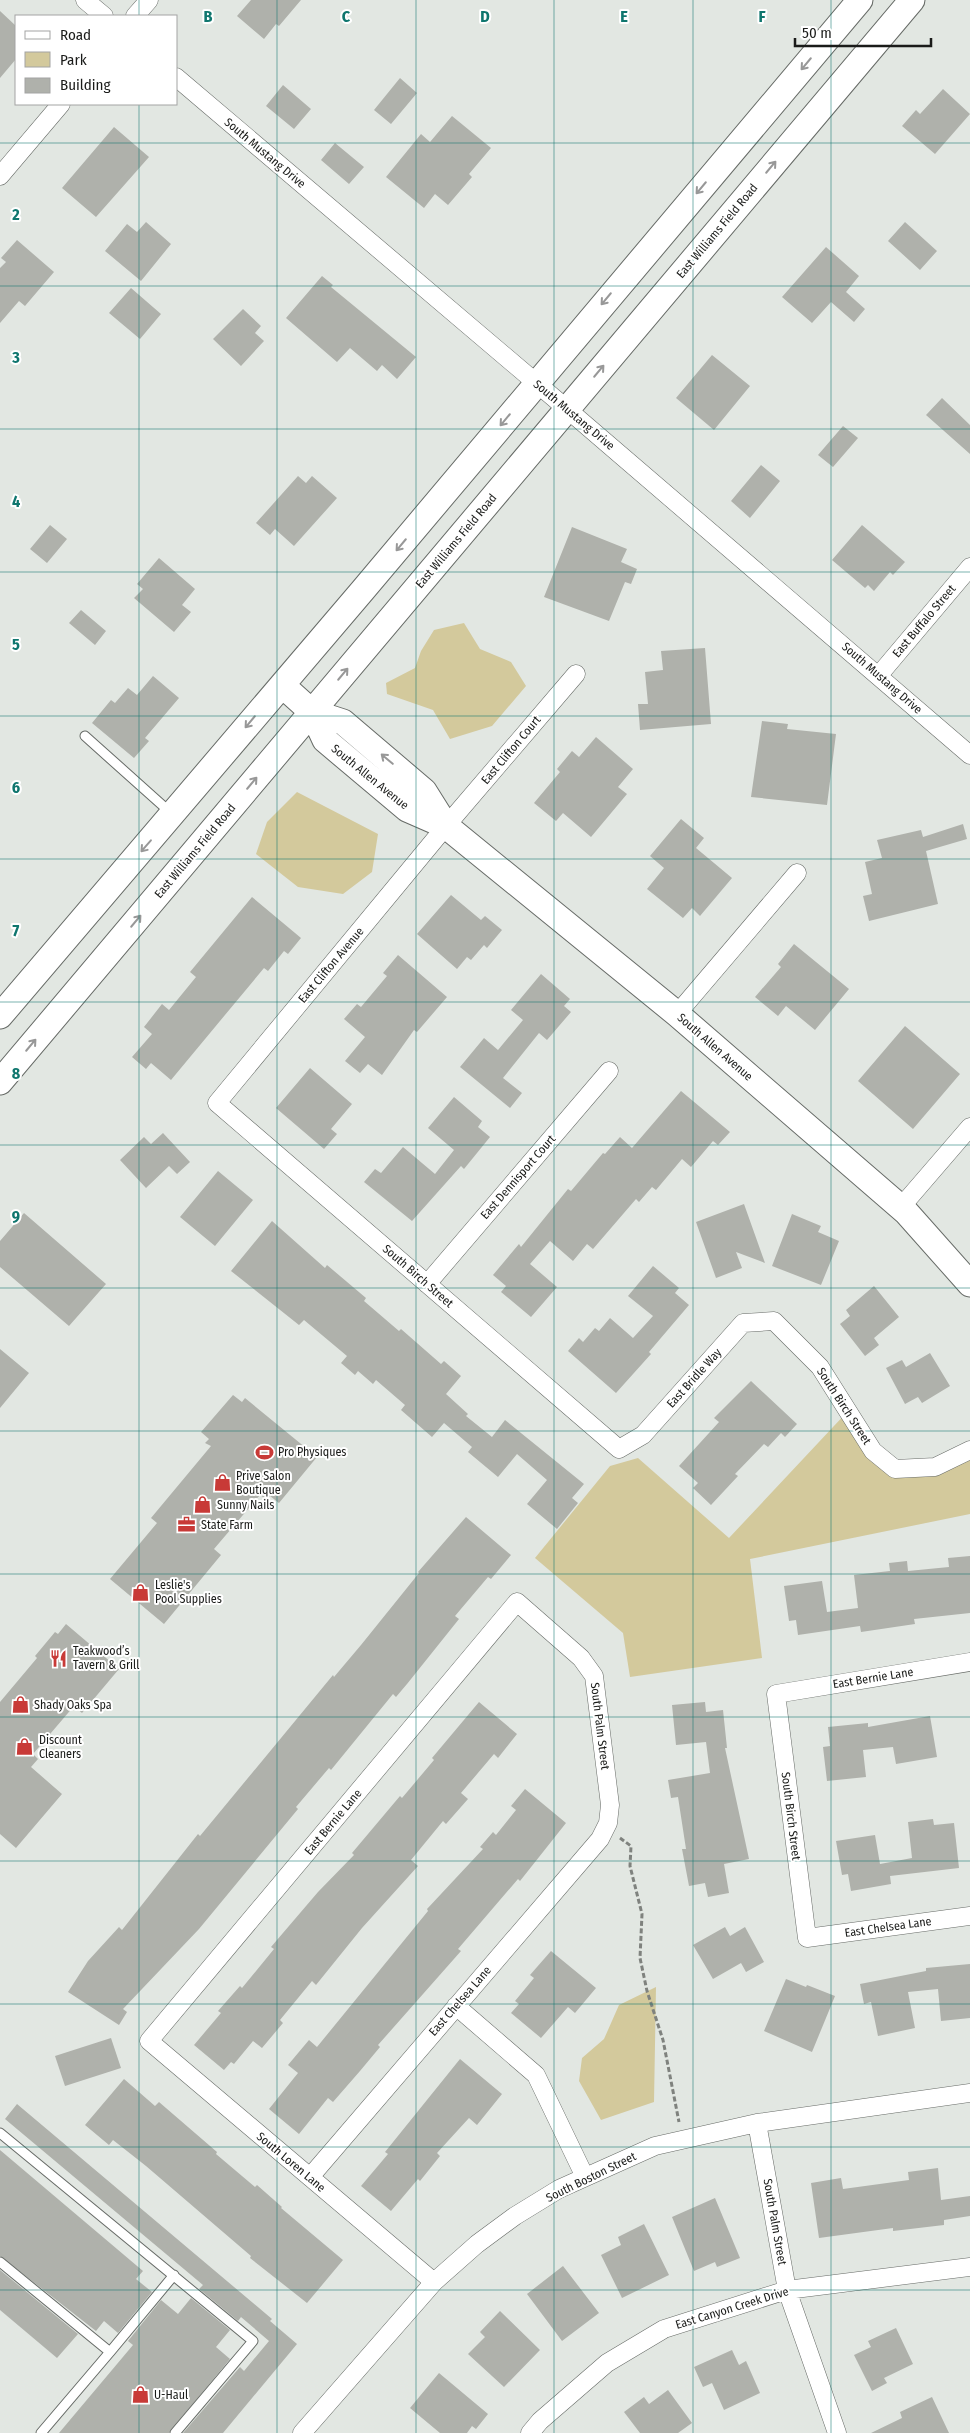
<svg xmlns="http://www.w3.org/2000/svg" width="970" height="2433" font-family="'Fira Sans Condensed',sans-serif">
<rect width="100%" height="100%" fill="#e2e7e2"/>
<path fill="#d3c99c" d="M464,623L480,649L511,662L526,686L492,726L450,739L433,710L387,694L386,683L415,668L421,651L434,630Z
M297,792L378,834L372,872L343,894L298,887L256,854L267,822Z
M848,1411L895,1469L970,1450V1514L750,1559L762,1658L630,1677L623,1633L535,1558L610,1466L638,1458L729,1538Z
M656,1987L654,2102L601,2120L579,2081L582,2058L604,2039L619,2005Z"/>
<path fill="#afb1ab" d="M251,0H301L279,26L276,24L264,39L237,16Z
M0,11L16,26V59L0,78Z
M400,78L417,93L391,124L374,110Z
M283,85L311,109L294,129L266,106Z
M943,89L970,114L935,154L902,126L916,110L920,114Z
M452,116L491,148L469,174L472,177L448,205L435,194L424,208L386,177L421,134L430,142Z
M114,127L149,157L96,217L62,188Z
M335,143L364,167L349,184L321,160Z
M146,222L171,244L141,281L105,251L127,224L137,232Z
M905,222L937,251L920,270L888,241Z
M17,240L54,272L25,306L19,301L0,323V268L6,262L1,258Z
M826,247L859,276L846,292L865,309L854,322L831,302L812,323L782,297Z
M322,276L333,285L331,287L416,357L397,379L382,365L377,371L350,348L337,362L286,318Z
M131,288L161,314L140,339L109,313Z
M243,309L261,326L255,333L264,341L241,366L213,339Z
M712,355L750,386L714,430L676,398Z
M942,398L970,425V454L926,415Z
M843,426L858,438L833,467L818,455Z
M761,465L780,481L750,518L731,501Z
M298,476L306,483L312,476L337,498L294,546L275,529L270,535L256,523Z
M50,525L67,539L47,563L30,549Z
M862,525L905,562L893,575L890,572L874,591L868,585L865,588L832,560Z
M572,527L627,549L621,562L637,569L631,584L625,582L609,621L544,597Z
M159,558L195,589L182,605L191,612L174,632L134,598L143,589L137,584Z
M81,610L106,631L95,645L69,623Z
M705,648L711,724L640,730L638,704H648L645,672L663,670L661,651Z
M153,676L179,698L145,738L149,741L134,758L92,723L111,700L115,703L128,688L137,695Z
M762,721L788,724L787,729L836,734L827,805L751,797Z
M596,737L633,769L618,787L627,794L591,837L563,813L556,821L534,803L560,772L557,769L572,751L579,757Z
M681,819L704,838L696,848L732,878L700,916L692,908L683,918L647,889L664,868L650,856Z
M963,824L967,839L926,851L938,904L869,921L863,896L872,894L865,862L882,858L877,840L921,830L923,837Z
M451,895L481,920L485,916L502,930L487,948L484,945L471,960L467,957L457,969L417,934Z
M252,897L301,938L288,954L284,951L268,971L264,968L171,1080L151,1063L146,1069L132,1057L152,1034L144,1027L162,1004L169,1010L196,977L190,972Z
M794,944L849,989L815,1030L786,1006L778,1016L755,997L781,967L778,964Z
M398,955L447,997L417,1032L414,1030L382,1075L368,1064L360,1073L345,1061L365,1037L344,1019L357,1004L361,1007L387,976L383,973Z
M541,974L570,999L564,1006L571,1012L547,1040L539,1033L503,1078L522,1093L510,1108L460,1067L484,1038L498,1050L523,1020L511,1010Z
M905,1026L960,1074L913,1129L858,1081Z
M310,1068L352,1104L331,1129L337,1134L324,1149L276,1108Z
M681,1091L730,1132L718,1145L713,1141L691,1167L682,1159L656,1190L652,1187L639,1202L636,1199L593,1249L587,1244L573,1261L550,1241L530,1264L557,1287L531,1317L501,1292L506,1286L493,1275L519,1244L521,1247L568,1189L571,1191L603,1153L605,1154L620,1137L632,1148Z
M454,1097L482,1121L478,1127L490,1137L464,1169L461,1166L412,1221L364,1182L375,1169L381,1173L403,1147L435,1174L454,1150L428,1128Z
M163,1133L190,1162L177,1174L169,1166L146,1188L120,1160L144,1137L151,1144Z
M218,1171L253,1200L215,1246L180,1217Z
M744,1204L765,1263L736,1252L742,1268L716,1278L696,1222Z
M24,1213L106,1284L69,1326L0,1267V1241Z
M792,1214L821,1226L818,1232L839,1241L821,1285L772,1266Z
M272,1221L325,1268L327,1265L366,1298L364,1301L399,1331L401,1329L441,1364L444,1361L461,1376L446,1394L468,1414L466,1416L492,1437L505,1420L584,1484L572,1498L578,1503L557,1529L527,1504L547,1480L517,1454L498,1477L468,1452L472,1447L444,1423L432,1437L401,1410L405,1405L376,1380L373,1384L358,1371L355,1375L341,1363L347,1356L304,1320L299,1325L231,1271Z
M653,1266L679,1288L675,1293L689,1305L649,1352L651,1354L616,1393L568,1351L579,1338L583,1342L595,1328L599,1331L610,1318L633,1338L653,1316L628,1296Z
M874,1286L899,1317L874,1338L879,1345L865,1356L840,1324L850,1316L846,1310Z
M0,1349L29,1373L0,1408Z
M930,1353L950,1386L922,1403L918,1397L905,1404L886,1368L902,1360L906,1367Z
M751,1381L797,1424L785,1437L781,1433L768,1447L764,1444L735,1474L738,1476L711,1505L693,1488L698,1483L679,1466L719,1422L714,1418Z
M233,1395L242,1402L245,1398L317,1457L279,1503L270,1496L267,1500L260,1495L214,1549L221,1555L164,1624L110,1579L157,1523L151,1518L211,1446L205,1443L209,1439L201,1432Z
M466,1517L511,1555L491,1579L488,1577L455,1616L459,1619L407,1684L396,1697L393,1694L331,1770L329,1768L296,1807L298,1809L199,1929L123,2009L127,2012L119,2025L68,1992L88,1961L119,1927L122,1930L198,1834L200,1836L333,1675L334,1677L361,1645L419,1573L418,1572Z
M970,1556V1613L914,1619L915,1624L861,1632L860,1626L798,1635L796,1620L789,1621L784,1586L822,1581L827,1612L858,1608L854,1575L890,1571L889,1563L907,1561L908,1571L949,1567L948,1558Z
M66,1624L119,1669L82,1713L74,1706L33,1754L38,1759L31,1767L62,1794L16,1848L0,1834V1702L37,1658L35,1656L55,1632L58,1634Z
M479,1702L517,1734L498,1758L494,1754L461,1793L468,1799L446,1824L443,1821L411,1860L418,1866L362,1928L316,1985L312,1981L280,2020L283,2023L262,2048L253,2041L234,2064L231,2062L224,2070L194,2045L221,2013L218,2011L240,1986L242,1988L274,1949L271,1947L318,1892L354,1855L352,1853L400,1796L402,1798L434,1760L432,1758Z
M705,1702L706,1712L723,1710L727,1748H725L749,1859L724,1864L729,1893L708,1897L705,1883L689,1886L682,1849H686L678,1797L671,1798L668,1780L710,1773L706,1742L676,1745L672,1705Z
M930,1716L937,1757L896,1764L893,1747L863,1750L866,1777L827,1781L823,1747L830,1746L828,1727L868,1723V1727Z
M525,1789L566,1823L520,1881L518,1879L458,1949L461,1951L378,2045L380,2047L360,2071L333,2102L328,2098L299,2134L269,2109L298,2073L288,2065L309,2040L317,2047L428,1911L427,1909L483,1849L480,1847L493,1832L496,1835L516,1810L511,1806Z
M933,1819L934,1825L954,1823L959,1868L890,1876L891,1884L851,1891L848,1874L842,1875L836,1841L875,1835L880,1864L912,1858L908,1822Z
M725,1927L730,1936L745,1927L764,1962L746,1972L741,1963L713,1979L693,1945Z
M551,1951L596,1988L575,2013L568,2007L541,2038L511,2013L519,2004L515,2001L534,1978L530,1975Z
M970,1964V2018L941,2021L938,1989L908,1992L915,2028L878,2036L871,2002L864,2004L860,1984L926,1971V1968Z
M786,1979L806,1987L807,1985L835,1996L812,2052L764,2031Z
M111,2038L121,2068L65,2086L55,2056Z
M460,2059L502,2094L477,2125L469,2118L437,2153L440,2156L420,2181L418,2179L391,2211L361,2186L388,2154L385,2152Z
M124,2079L155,2106L159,2102L217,2152L216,2154L255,2187L257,2185L282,2207L281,2208L343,2260L307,2303L250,2258L251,2256L146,2166L113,2140L109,2145L85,2125Z
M17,2104L272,2319L270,2321L297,2344L223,2433H183L240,2367L244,2371L269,2341L241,2317L238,2321L199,2289L203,2285L5,2119Z
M0,2150L143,2271L136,2279L152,2292L118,2333L104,2321L96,2331L0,2256Z
M938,2168L941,2200L970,2196V2216L944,2220V2225L893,2231V2228L819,2238L811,2183L841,2178L843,2189L909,2180L908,2172Z
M715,2198L740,2258L717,2267L715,2262L694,2271L672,2217Z
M644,2224L669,2275L622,2298L601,2255L621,2245L618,2237Z
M563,2266L599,2313L562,2341L527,2294Z
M0,2270L78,2334L57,2358L0,2310Z
M191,2298L230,2330L216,2347L230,2359L169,2433H59L133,2345L128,2341L161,2300L178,2314Z
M500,2311L540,2350L504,2387L468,2354L485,2337L480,2332Z
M896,2328L913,2364L884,2378L887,2383L872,2391L854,2355L871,2347L868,2341Z
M732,2350L739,2365L746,2361L760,2393L724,2410L712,2383L703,2387L694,2367Z
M439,2373L488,2414L476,2429L472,2426L467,2433H440L410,2408Z
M668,2390L692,2423L678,2433H640L624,2412L644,2397L649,2404Z
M932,2397L949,2433H871L902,2418L900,2412Z"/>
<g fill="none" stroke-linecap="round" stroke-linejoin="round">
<defs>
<path id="lane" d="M85,736L171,813
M0,2133L253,2341L175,2433
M0,2262L110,2352L41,2433
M110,2352L174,2275"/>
<path id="street" d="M85,0L104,16
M135,16L149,0
M176,77L567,409L970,755
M0,176L61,104
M576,674L446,826L217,1103L619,1449L643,1435L743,1323L774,1321L820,1367L873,1451L895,1469L935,1467L970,1450
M879,675L970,567
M677,1014L797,873
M901,1207L970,1127
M427,1284L609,1071
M970,1662L776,1694L807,1938L970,1916
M456,2006L536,2075L585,2177
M757,2123L787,2290L837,2433
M310,2177L600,1839L608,1823L610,1805L594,1676L581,1658L517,1602L149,2041L434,2282
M302,2433L434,2282L477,2244L515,2216L559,2189L655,2146L757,2123L970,2093
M530,2433L540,2421L607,2363L664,2329L787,2290L970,2267"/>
<path id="secondary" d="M282,685L312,712L343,722L424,791L446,826
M312,712L325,740L407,809L446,826L677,1014L906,1212L970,1284
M0,1016L363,590L860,0
M0,1082L912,0"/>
</defs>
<use href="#lane" stroke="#676b67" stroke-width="11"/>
<use href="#street" stroke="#676b67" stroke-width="19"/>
<use href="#secondary" stroke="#676b67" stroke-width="27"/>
<path stroke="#7f827e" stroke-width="3" stroke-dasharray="5 2.5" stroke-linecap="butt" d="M620,1838L631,1846L630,1866L642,1914L640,1958L647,1991L663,2040L679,2122"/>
<use href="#lane" stroke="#fff" stroke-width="9"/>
<use href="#street" stroke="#fff" stroke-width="18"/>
<use href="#secondary" stroke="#fff" stroke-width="25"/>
</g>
<defs><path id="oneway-shaft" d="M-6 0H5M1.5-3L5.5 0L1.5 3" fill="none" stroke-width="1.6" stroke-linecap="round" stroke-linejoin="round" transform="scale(1.25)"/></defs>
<g stroke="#989898">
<use href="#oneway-shaft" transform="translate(806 64) rotate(130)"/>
<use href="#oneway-shaft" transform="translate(771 167) rotate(-50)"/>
<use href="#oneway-shaft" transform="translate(701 188) rotate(130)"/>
<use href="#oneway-shaft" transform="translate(606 299) rotate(130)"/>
<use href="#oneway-shaft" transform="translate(599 371) rotate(-50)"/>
<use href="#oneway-shaft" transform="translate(505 420) rotate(130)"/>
<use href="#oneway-shaft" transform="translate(401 545) rotate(130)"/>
<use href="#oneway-shaft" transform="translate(343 674) rotate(-50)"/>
<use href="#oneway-shaft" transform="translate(250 722) rotate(130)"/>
<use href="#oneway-shaft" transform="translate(387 759) rotate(-140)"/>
<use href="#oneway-shaft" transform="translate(252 783) rotate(-50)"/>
<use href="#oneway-shaft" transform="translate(146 846) rotate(131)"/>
<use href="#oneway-shaft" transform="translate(136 921) rotate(-50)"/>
<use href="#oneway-shaft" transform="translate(31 1045) rotate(-50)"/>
</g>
<path fill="none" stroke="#0f766e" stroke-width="1" stroke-opacity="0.55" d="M139,0V16M277,0V2433M416,0V2433M554,0V2433M693,0V2433M831,0V2433M139,104V2433M0,143H970M0,286H970M0,429H970M0,572H970M0,716H970M0,859H970M0,1002H970M0,1145H970M0,1288H970M0,1431H970M0,1574H970M0,1717H970M0,1861H970M0,2004H970M0,2147H970M0,2290H970"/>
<defs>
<symbol id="stadium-bare" viewBox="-9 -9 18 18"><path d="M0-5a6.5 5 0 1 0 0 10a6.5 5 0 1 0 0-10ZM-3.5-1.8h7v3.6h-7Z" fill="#c83a37" stroke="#fff" stroke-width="2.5" paint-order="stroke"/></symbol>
<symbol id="shop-bare" viewBox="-9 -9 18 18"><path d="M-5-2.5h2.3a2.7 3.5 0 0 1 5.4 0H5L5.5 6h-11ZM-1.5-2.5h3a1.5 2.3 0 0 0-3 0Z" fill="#c83a37" stroke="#fff" stroke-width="2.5" paint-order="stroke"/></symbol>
<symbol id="office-bare" viewBox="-9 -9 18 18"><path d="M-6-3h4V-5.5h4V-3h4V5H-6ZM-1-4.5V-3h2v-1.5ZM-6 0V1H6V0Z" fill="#c83a37" stroke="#fff" stroke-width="2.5" paint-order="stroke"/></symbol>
<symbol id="restaurant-bare" viewBox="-9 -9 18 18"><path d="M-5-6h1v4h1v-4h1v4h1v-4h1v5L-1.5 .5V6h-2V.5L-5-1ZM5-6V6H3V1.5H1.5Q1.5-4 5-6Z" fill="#c83a37" stroke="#fff" stroke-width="2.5" paint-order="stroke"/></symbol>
</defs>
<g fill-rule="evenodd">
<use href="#stadium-bare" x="252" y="1440" width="25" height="25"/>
<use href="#shop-bare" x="210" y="1470" width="25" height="25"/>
<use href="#shop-bare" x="190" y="1492" width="25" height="25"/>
<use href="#office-bare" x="174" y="1512" width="25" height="25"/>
<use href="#shop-bare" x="128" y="1580" width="25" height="25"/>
<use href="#restaurant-bare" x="46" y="1646" width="25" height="25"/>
<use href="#shop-bare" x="8" y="1692" width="25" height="25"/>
<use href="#shop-bare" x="12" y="1734" width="25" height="25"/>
<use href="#shop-bare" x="128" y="2382" width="25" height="25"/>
</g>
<g text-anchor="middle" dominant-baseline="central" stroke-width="4" stroke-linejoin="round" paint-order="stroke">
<g font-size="12" fill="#1a1b19" stroke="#fff">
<text transform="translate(265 153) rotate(40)">South Mustang Drive</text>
<text transform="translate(717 231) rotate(-50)">East Williams Field Road</text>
<text transform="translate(574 415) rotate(40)">South Mustang Drive</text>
<text transform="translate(456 541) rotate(-50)">East Williams Field Road</text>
<text transform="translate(924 621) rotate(-50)">East Buffalo Street</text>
<text transform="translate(882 678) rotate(41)">South Mustang Drive</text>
<text transform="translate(511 750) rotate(-50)">East Clifton Court</text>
<text transform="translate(370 777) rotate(39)">South Allen Avenue</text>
<text transform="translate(195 851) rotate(-50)">East Williams Field Road</text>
<text transform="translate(331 965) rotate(-50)">East Clifton Avenue</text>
<text transform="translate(715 1047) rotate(41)">South Allen Avenue</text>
<text transform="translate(518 1177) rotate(-49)">East Dennisport Court</text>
<text transform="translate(418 1276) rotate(41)">South Birch Street</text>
<text transform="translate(694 1378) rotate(-48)">East Bridle Way</text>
<text transform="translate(844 1406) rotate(57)">South Birch Street</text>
<text transform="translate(873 1678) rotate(-9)">East Bernie Lane</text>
<text transform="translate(600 1726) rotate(83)">South Palm Street</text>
<text transform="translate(791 1816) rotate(83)">South Birch Street</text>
<text transform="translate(333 1822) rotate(-50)">East Bernie Lane</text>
<text transform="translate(888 1927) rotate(-8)">East Chelsea Lane</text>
<text transform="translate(460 2001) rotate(-49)">East Chelsea Lane</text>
<text transform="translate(291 2162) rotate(40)">South Loren Lane</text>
<text transform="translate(591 2177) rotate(-26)">South Boston Street</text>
<text transform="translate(775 2222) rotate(80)">South Palm Street</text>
<text transform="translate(732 2308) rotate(-17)">East Canyon Creek Drive</text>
</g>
<g font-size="12" fill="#1a1b19" stroke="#fff" text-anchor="start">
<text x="278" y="1452">Pro Physiques</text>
<text x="236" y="1476">Prive Salon<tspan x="236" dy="14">Boutique</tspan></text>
<text x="217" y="1505">Sunny Nails</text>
<text x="201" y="1525">State Farm</text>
<text x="155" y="1585">Leslie's<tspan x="155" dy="14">Pool Supplies</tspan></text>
<text x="73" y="1651">Teakwood’s<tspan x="73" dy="14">Tavern &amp; Grill</tspan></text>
<text x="34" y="1705">Shady Oaks Spa</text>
<text x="39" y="1740">Discount<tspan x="39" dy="14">Cleaners</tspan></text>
<text x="154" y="2395">U-Haul</text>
</g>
</g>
<g font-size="16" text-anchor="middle" font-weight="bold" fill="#0f766e" stroke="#fff" stroke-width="4" stroke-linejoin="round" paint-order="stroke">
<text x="208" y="22">B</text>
<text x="346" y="22">C</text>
<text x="485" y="22">D</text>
<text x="624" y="22">E</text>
<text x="762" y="22">F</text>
<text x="16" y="220">2</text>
<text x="16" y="363">3</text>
<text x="16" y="507">4</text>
<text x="16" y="650">5</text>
<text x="16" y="793">6</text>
<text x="16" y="936">7</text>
<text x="16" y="1079">8</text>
<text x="16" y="1222">9</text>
</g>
<rect x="15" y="15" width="162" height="90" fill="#ffffff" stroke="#a3a4a3"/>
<rect x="25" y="31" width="25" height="8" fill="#ffffff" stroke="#a3a4a3"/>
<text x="60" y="40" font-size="15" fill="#1a1b19">Road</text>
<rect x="25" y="52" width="25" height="15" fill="#d3c99c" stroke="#a3a4a3"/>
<text x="60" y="65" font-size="15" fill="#1a1b19">Park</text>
<rect x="25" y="78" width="25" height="15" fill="#afb1ab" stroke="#a3a4a3"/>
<text x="60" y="90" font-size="15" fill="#1a1b19">Building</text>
<path d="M795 38v8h136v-8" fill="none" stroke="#1a1b19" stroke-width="2.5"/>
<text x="802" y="38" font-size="15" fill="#1a1b19" stroke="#ffffff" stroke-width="4" paint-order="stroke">50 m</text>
</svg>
